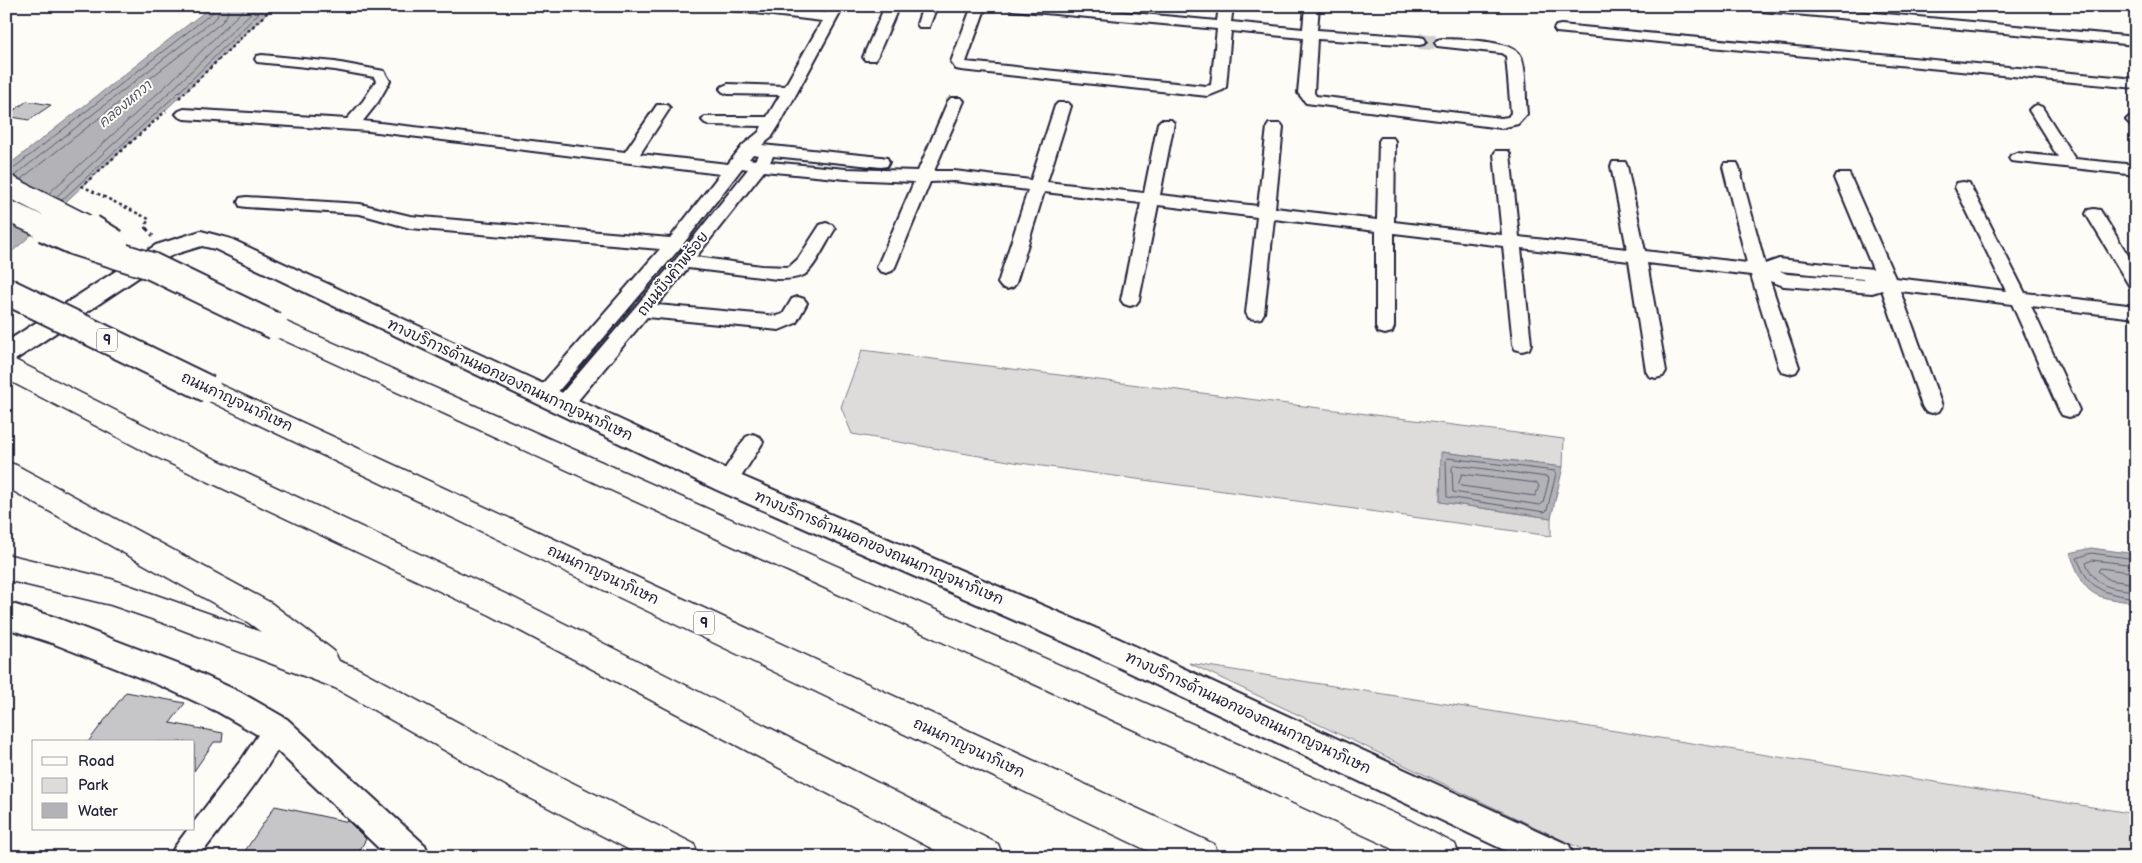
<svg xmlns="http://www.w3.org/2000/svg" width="2142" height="863" font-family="'Balsamiq Sans','Playpen Sans Thai',sans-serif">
<rect width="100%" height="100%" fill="#fdfcf7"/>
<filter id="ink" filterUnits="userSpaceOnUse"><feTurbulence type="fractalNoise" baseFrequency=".02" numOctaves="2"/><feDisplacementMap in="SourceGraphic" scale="10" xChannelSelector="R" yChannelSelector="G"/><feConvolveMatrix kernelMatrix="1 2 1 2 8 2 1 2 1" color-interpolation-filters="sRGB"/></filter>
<g filter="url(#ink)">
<path fill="#dddcdb" stroke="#807f8b" d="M862,350L1564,439L1563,467L1442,452L1440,502L1551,518V536L1020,463L852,434L841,407Z
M1189,663L2136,814V857H1598Z"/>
<path fill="#b2b2b7" stroke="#787885" d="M212,6H274C212,67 149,126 85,184C58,208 34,234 6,257V167Z
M1441,452L1563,467L1551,518L1440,502Z
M2091,548L2136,554V603C2090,596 2087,598 2070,553Z"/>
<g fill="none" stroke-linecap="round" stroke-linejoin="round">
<path stroke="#5c5c6d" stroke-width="1" d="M6,171L11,170L212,13L215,6
M14,176L217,17L221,6
M21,179L221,23L227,15L229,6
M49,193L169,83L247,6
M56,197L174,88L258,6
M62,200L178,93L266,6
M1448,458L1555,471L1556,474L1547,510L1545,512L1447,497L1446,461Z
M1455,465L1547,477L1549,479L1543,503L1540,505L1453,492L1452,468Z
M1462,474L1537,483L1539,486L1535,496L1461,486L1459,484Z
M2136,559L2091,553L2077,558C2090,591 2103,593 2136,598
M2136,565L2092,560L2086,563C2097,589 2111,588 2136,591
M2136,573L2100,568L2098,571L2109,580L2136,584"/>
</g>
<path fill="#c6c6c8" stroke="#22223b" d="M27,101L51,105L29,120L6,116Z
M126,692L185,703L170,723L223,733L222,742H214L194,771V742H88Z
M275,806L349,822L366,839L356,857H241Z"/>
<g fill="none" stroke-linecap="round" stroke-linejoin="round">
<path stroke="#d1d0d1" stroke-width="16" stroke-dasharray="16 8" stroke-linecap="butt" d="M1419,41L1442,43"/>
<defs>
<path id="minor" d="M723,6H767L826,13L830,6H844L781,122L771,138L762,145L881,157L887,158L889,162L887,166L881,167L773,156L770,162L846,169L918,171L948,101L951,98H961L964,101L934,171H954L1031,180L1055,106L1058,103H1068L1071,106L1047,182L1144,193L1158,123L1161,120H1171L1174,123L1160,195L1258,206L1267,127L1269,124H1281L1283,127L1275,208L1377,220L1379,141L1381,138H1393L1395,141L1394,222L1502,235L1494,154L1496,151H1508L1510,154L1519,237L1627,249L1611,166L1613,162H1625L1627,166L1645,251L1747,263L1723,167L1725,163H1737L1739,167L1765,264L1779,259L1873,269L1835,178L1837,174H1849L1851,178L1895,278L2006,291L1955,187L1957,183L1963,182L1969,183L1971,187L2025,293L2136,306V318L2031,306L2079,410L2076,415L2069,417L2062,415L2059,410L2012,304L1900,291L1942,406L1939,411L1932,413L1925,411L1922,406L1882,290L1872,293L1784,286L1770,281L1799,367L1796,372L1789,374L1782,372L1779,367L1751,275L1647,263L1666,371L1663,376L1656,378L1649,376L1646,371L1629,261L1521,248L1531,344L1529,349L1522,351L1515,349L1513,344L1503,246L1394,233V327L1392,332L1385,334L1378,332L1376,327V231L1274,219L1264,313L1261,318L1255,319L1249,318L1246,313L1257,217L1158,205L1139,300L1136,304L1130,306L1124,304L1121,300L1141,203L1044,192L1016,283L1013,287L1007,289L1001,287L998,283L1028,190L954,181L930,182L895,267L892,271L886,273L880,271L877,267L914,182L846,179L764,171L696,257L761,266L789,267L798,259L820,225L826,223L832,225L835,229C827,241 815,268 804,275C796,279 785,279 777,279L688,268L657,305L777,316L783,314L792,299L798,297L804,299L807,303L796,323L779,330L647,317L570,410L563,412L556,410L553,405L556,400L678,257L748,169L742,168L680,248L550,401L543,403L536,401L533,396L536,391L660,249L410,228L360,214L246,207L240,206L238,202L240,198L246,197L360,204L410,216L670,238L720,174L369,131L184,119L179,117L176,114L179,111L184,109L347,119L363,101L376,81L374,77L335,70L257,62L255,59L257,56L262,55L335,62L384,71L390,81L378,102L363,121L625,152L657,105H667L670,108L640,154L728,164L743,145L759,132L762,126L710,125L705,123L702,120L705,117H767L780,95L728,94L723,92L720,89L723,86L728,84L785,86L822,21L730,10ZM753,154L758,155L755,160L749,159ZM1780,271L1863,279L1865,280L1787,274Z
M885,6H899L877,57L875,60H865L863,57Z
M923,6H937L929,27H919L917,24Z
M972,6H986L966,62L1206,86L1211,85L1217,29L1012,10L1005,6H1059L1217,21L1219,6H1233L1231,22L1303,29L1305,6H1319L1317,30L1419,37L1424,38L1426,41L1424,44L1419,45L1317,39L1314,93L1316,96L1501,118L1508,117L1511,113L1506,56L1501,53L1437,46L1435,43L1437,40L1442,39C1460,40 1517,39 1522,59C1527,76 1525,97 1527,114L1518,124L1501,128L1306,103L1298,93L1303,38L1231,31L1226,87L1223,90L1208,96L961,70L956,69L951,62Z
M1743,6H1799L2136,37V45L1750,10Z
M2121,6H2136V11L2123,9Z
M1561,25L2136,79V88L1556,32L1554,29L1556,26Z
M2037,105L2042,107L2075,159L2136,165V175L2011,161L2009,158L2011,155L2017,153L2058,157L2029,110L2032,107Z
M2134,115L2136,116V127L2131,125L2126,120L2129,117Z
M2094,209L2100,210L2136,268V289L2130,287L2086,214L2088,210Z
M753,434L760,437L763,442L760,447L734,488L727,490L720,488L717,482L720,476L746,437Z
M276,718L285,721L288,729C269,772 228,818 199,857H170L174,848L188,829H194V822L242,759L267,721Z"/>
<path id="major" d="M201,231L231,239L737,474L1102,631L1569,845L1574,857H1519L1080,649L717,490L215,249L202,246L172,255L15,360L6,363V342L156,245Z
M6,602L57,618L188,668L240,692L287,719L425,845L430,857H388L265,739L218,712L166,688L52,643L6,628Z"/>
<path id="highway" d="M275,317L1409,820L1455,844L1460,857H1406L1383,844L266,332L262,326L266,320Z
M6,358L15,360L168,437L512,597L998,844L1003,857H948L490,615L148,453L6,379Z
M208,379L1214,844L1219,857H1161L199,396L195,389L199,382Z
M6,462L16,465L271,603L334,651L339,661L357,668L535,764L694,844L699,857H643L511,788L335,688L175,627L111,605L6,580V554L111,579L261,632L249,623L6,487Z"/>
</defs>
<use href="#minor" stroke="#22223b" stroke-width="4"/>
<use href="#major" stroke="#22223b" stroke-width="4"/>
<use href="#highway" stroke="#22223b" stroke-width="3"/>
<path stroke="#22223b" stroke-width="2.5" stroke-dasharray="3 3" stroke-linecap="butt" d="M179,98L274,6
M147,229L145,226L149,219L82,186L166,111"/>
<path stroke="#22223b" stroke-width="3" stroke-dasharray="4 4" stroke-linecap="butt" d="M146,228L153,236"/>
<use href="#minor" fill="#fdfcf7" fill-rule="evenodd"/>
<use href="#major" fill="#fdfcf7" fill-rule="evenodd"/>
<use href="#highway" fill="#fdfcf7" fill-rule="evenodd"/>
<defs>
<path id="highway-bridge-far1" d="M6,185L93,229
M6,210L47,229"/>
<path id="highway-bridge" d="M44,228L75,242L151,266L275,326
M91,228L115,243
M6,291L208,389"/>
</defs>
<use href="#highway-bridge-far1" stroke="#22223b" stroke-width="24" stroke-linecap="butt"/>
<use href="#highway-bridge" stroke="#22223b" stroke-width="30" stroke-linecap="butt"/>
<use href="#highway-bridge-far1" stroke="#fdfcf7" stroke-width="21"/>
<use href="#highway-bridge" stroke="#fdfcf7" stroke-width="26"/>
</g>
</g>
<g text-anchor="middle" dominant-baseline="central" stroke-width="4" stroke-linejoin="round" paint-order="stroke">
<g font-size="14" font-style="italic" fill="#545466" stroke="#fdfcf7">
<text transform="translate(125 104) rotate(-40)">คลองหกวา</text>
</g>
<g fill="#fdfcf7" stroke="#646373" stroke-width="1">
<rect x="97" y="328.5" width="20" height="23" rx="4"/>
<rect x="694" y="611.5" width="20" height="23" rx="4"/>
</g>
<g font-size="14" font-weight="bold" fill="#22223b">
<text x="107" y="340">9</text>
<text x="704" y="623">9</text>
</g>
<g font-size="15" fill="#22223b" stroke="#fdfcf7">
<text transform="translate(673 274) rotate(-51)">ถนนบึงคำพร้อย</text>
<text transform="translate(510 380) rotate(25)">ทางบริการด้านนอกของถนนกาญจนาภิเษก</text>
<text transform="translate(237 402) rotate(25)">ถนนกาญจนาภิเษก</text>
<text transform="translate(879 548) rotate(23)">ทางบริการด้านนอกของถนนกาญจนาภิเษก</text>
<text transform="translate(603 575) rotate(25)">ถนนกาญจนาภิเษก</text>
<text transform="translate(1248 713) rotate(25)">ทางบริการด้านนอกของถนนกาญจนาภิเษก</text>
<text transform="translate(969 748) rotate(25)">ถนนกาญจนาภิเษก</text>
</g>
</g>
<rect width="2142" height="863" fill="none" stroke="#fdfcf7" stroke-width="25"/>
<rect x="12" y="12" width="2117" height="838" fill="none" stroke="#22223b" stroke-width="2" filter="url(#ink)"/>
<rect x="32" y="740" width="162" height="90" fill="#fdfcf7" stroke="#a5a5ac"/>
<rect x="42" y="757" width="25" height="8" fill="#fdfcf7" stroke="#a5a5ac"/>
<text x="78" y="766" font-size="15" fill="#22223b">Road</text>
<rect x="42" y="778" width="25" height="15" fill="#dddcdb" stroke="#a5a5ac"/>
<text x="78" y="790" font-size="15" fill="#22223b">Park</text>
<rect x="42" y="803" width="25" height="15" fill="#b2b2b7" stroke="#a5a5ac"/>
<text x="78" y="816" font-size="15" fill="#22223b">Water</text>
</svg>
